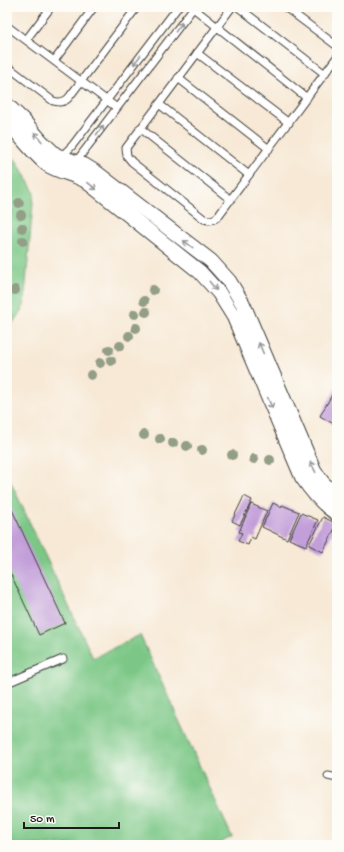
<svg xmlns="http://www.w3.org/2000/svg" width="344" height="852" font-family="'Gochi Hand',sans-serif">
<rect width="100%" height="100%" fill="#fdfcf7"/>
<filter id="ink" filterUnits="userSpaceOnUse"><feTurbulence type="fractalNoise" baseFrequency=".025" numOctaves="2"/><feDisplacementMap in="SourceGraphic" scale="8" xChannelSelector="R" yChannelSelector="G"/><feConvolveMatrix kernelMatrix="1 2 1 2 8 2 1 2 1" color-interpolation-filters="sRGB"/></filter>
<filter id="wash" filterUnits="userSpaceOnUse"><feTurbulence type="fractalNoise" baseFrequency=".012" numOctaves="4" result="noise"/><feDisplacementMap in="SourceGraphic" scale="16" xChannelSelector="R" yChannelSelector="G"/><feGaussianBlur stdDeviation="0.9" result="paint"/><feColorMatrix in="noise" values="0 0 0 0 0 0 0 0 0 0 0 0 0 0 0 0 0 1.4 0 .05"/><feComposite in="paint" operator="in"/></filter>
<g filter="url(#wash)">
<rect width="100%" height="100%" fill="#f7e9d6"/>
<path fill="#7bc786" stroke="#4c7251" d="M7,150L18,163L34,192L24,306L7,332Z
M7,474L93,658L140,635L232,837L215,845H7Z"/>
<g id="blocks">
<path fill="#c29fd9" d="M337,386V426L320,416Z
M244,496L252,500L240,525L232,521Z
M7,499L65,623L39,635L7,566Z
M273,503L281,507L282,505L299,512L287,539L262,527Z
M251,504L267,511L255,539L251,537L248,545L238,541L242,533L239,532Z
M301,513L318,520L306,546L289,539Z
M323,517L337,524L323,552L309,545Z"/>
</g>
</g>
<g filter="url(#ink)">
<use href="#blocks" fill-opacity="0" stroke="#3d3b38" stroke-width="1"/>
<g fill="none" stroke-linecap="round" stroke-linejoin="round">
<defs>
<path id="lane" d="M192,7L307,98
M232,7L126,148L127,156L132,162L204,219C210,221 215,220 219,215L337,57
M238,7L325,74
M285,7L337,46
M7,26L117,108
M26,40L51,7
M197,53L289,123
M54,61L94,7
M7,66L53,101C60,103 66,102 70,96L137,7
M178,78L269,149
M159,104L249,175
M140,128L231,200
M60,158L72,146L178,7
M75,163L194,7
M7,683L63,659
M328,776L337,778"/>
<path id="street" d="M7,105L22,119L41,141L56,155L84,165L97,173L211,261L229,281L243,304L314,470L322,482L337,497
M7,121C19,134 34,155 48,165C59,172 74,174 86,181L200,272L219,293L234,317L302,477C312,492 322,504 337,514"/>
</defs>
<use href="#lane" stroke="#3d3b38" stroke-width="9"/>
<use href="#street" stroke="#3d3b38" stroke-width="16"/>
<use href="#lane" stroke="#fff" stroke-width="7"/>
<use href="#street" stroke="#fff" stroke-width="14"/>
</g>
<g fill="#939e87">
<circle cx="19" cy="203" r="5"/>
<circle cx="21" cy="215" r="5"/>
<circle cx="22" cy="228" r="5"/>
<circle cx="23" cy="241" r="5"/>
<circle cx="15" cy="290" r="5"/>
<circle cx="153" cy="290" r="5"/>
<circle cx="144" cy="301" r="5"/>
<circle cx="146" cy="312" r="5"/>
<circle cx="135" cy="314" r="5"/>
<circle cx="136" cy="328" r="5"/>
<circle cx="129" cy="336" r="5"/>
<circle cx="120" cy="346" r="5"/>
<circle cx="109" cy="350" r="5"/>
<circle cx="111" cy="361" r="5"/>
<circle cx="100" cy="363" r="5"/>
<circle cx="91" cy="375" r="5"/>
<circle cx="144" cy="435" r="5"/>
<circle cx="160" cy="439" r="5"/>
<circle cx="173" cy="443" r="5"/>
<circle cx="187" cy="446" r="5"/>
<circle cx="202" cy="450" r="5"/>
<circle cx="232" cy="455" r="5"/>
<circle cx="254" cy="459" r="5"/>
<circle cx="270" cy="460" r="5"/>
</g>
<defs><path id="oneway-shaft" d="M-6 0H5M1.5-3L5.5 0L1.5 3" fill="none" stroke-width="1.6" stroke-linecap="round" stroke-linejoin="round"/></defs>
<g stroke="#999">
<use href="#oneway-shaft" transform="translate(179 27) rotate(-53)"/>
<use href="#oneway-shaft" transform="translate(137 60) rotate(127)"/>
<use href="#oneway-shaft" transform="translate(100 130) rotate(-53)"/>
<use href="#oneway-shaft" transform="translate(38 137) rotate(-131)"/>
<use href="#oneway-shaft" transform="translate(92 186) rotate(39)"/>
<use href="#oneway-shaft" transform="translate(188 244) rotate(-143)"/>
<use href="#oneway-shaft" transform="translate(213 286) rotate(51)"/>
<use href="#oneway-shaft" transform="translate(261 348) rotate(-113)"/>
<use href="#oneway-shaft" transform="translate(270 403) rotate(67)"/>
<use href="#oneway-shaft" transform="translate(313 467) rotate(-117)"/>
</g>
</g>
<rect width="344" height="852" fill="none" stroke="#fdfcf7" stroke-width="24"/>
<path d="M24 822v6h95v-6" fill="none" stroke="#1c1c1c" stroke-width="2"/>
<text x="30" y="822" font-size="12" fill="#1c1c1c" stroke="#fdfcf7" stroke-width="3" paint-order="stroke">50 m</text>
</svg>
